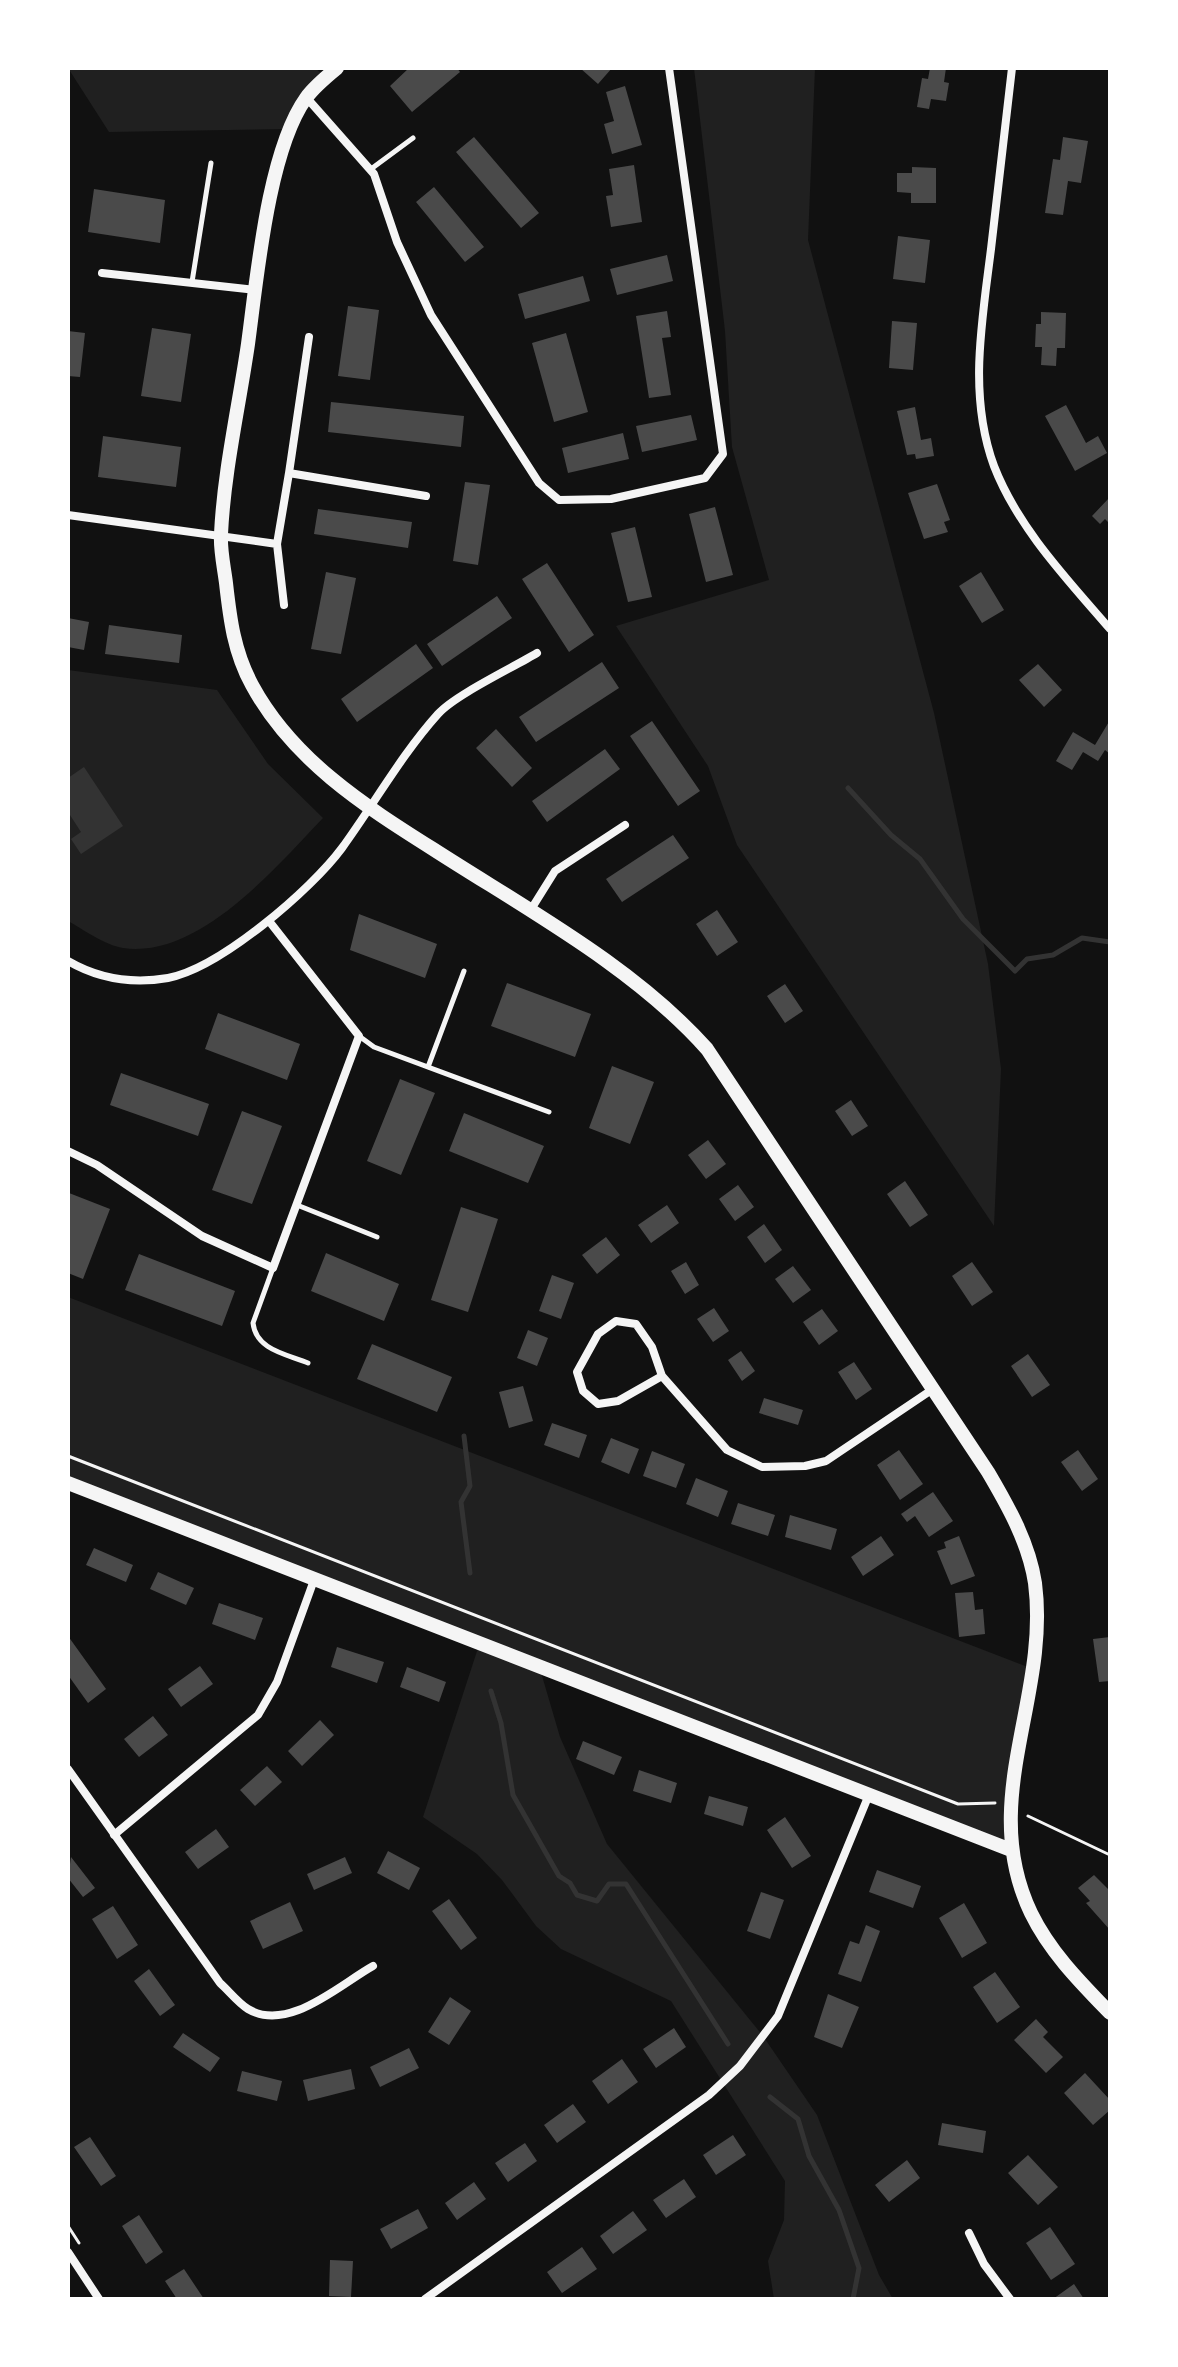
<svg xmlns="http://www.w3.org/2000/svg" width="1178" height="2367" font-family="Cabin,sans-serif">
<rect width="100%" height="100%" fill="#111"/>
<path fill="#202020" d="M68,68H315L326,77L288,129L109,132Z
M694,68H815L808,240L934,713L988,964L1001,1069L994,1226L737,845L708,766L616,626L769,580L732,447L725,331Z
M68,670L217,690L268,764L323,818C275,868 199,959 123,948C105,945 84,930 68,921Z
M68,1297L1033,1669L1011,1850L540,1669L560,1737L607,1844L763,2036L817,2115L879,2275L893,2299H774L768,2261L784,2220L785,2181L671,2001L561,1949L536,1926L502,1880L477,1854L423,1817L479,1645L68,1483Z"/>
<path fill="#333" d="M84,767L123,826L81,854L71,839L81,832L68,812V778Z"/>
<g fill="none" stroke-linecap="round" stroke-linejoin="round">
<path stroke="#333" stroke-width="5" d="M848,788L891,835L920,859L963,919L1015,971L1027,959L1053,955L1082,938L1110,942
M464,1436L470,1486L461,1502L470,1573
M491,1691L501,1723L513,1795L559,1876L570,1883L577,1895L597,1901L609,1884H626L728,2044
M770,2097L798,2119L809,2156L839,2210L859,2268L853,2299"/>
</g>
<path fill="#4a4a4a" d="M409,68H457L460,72L412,112L390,86Z
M580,68H612L598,84Z
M930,68H946L944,82L949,83L946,101L931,99L929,109L917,107L922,78L928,79Z
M625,86L642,145L612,154L604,124L614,121L606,92Z
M474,137L539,213L521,228L456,152Z
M1063,137L1088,141L1081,183L1068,181L1063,215L1045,213L1053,159L1060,160Z
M634,165L642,222L611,227L606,196L613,195L609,169Z
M912,167L936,168V203H911V193L897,192V173H912Z
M434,187L484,247L465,262L416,202Z
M94,189L165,200L160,243L88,232Z
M898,236L930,240L925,283L893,279Z
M667,255L673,281L617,295L610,269Z
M583,276L590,301L525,319L518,294Z
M348,306L379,310L370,380L338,376Z
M667,311L671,337L662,338L671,395L649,398L636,316Z
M1041,312L1066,313L1065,348H1057L1056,366L1041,365L1042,347H1035L1036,324H1041Z
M892,321L917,323L913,370L889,368Z
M152,328L191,334L181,402L141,396Z
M68,331L85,333L80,377L68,376Z
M566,333L588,412L554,422L532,343Z
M331,402L464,416L461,447L328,432Z
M1066,405L1086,443L1098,436L1107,453L1075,471L1045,416Z
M915,407L921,440L931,438L934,456L916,459L915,454L907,455L897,411Z
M691,415L697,440L642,452L636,426Z
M623,433L629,459L568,473L562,448Z
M103,436L181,447L176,487L98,477Z
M465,482L490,485L478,565L453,561Z
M937,484L950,520L944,522L948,532L924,539L908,493Z
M1110,497V524L1105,519L1100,524L1092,516Z
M715,507L733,575L706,582L689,514Z
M318,509L412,522L408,548L314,534Z
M635,527L652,597L628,602L611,533Z
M547,563L594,635L569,652L522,579Z
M326,572L356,578L341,654L311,649Z
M981,572L1004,610L982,623L959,586Z
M497,596L512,618L442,666L427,644Z
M68,618L89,622L84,650L68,647Z
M109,625L182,635L179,663L105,654Z
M416,644L433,668L357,722L341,699Z
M602,662L619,688L536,742L519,717Z
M1038,664L1062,690L1044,707L1019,680Z
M1110,720V754L1105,750L1098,761L1083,752L1072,770L1056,761L1073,732L1095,745Z
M652,721L700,791L678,806L630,736Z
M496,729L532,768L512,787L476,748Z
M605,749L620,769L547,822L532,801Z
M673,835L689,858L622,902L606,879Z
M717,910L738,942L717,956L696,924Z
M359,914L437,944L425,978L350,950Z
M507,983L591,1014L575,1057L491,1026Z
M785,984L803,1011L785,1023L767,996Z
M218,1013L300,1044L287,1080L205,1049Z
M612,1066L654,1082L630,1144L589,1128Z
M121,1073L209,1104L198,1136L110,1105Z
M400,1079L435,1093L401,1175L367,1161Z
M851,1100L868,1126L852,1136L835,1111Z
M242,1111L282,1126L252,1204L212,1190Z
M464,1113L544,1146L528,1183L449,1151Z
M708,1140L726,1164L706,1179L688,1155Z
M905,1181L928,1215L910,1227L887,1194Z
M738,1185L754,1207L735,1221L719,1199Z
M69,1193L110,1209L83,1279L68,1273Z
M667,1205L679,1223L651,1243L638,1225Z
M461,1207L498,1219L468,1312L431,1300Z
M764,1224L782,1250L765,1263L747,1237Z
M606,1237L620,1255L597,1274L582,1255Z
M326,1253L399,1284L384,1321L311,1291Z
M139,1254L235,1291L222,1326L125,1290Z
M686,1262L699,1285L685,1294L671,1271Z
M972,1262L993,1292L972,1306L952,1276Z
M793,1266L811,1290L793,1303L775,1279Z
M552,1275L574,1283L561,1319L539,1311Z
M714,1308L729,1331L713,1342L697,1319Z
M822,1309L838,1331L819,1345L803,1322Z
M528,1330L548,1338L537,1366L517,1358Z
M372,1344L452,1377L437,1412L357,1379Z
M741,1351L755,1371L742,1381L728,1360Z
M1028,1354L1050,1385L1032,1397L1011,1366Z
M854,1362L872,1389L856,1400L838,1372Z
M523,1386L533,1421L509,1428L499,1392Z
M764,1398L803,1410L798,1425L759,1413Z
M552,1423L587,1435L579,1458L544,1445Z
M611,1438L639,1449L629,1474L601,1462Z
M899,1450L923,1484L900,1500L877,1465Z
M1078,1450L1098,1479L1082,1491L1061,1462Z
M652,1451L685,1464L676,1488L643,1476Z
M696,1478L728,1491L718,1517L686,1504Z
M933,1492L953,1521L929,1537L915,1516L907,1522L901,1514Z
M738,1503L775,1515L768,1536L731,1524Z
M790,1515L837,1529L831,1550L785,1537Z
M881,1536L894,1555L863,1576L851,1557Z
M959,1536L975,1576L951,1585L937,1551L946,1548L944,1542Z
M94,1548L133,1565L126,1582L86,1565Z
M158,1572L194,1588L186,1605L150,1589Z
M973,1592L975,1610L983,1609L985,1634L959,1637L955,1593Z
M219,1603L263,1618L255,1640L212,1624Z
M68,1636L106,1689L88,1703L68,1675Z
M1110,1637V1681L1099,1682L1093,1639Z
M337,1647L384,1662L377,1683L331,1667Z
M200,1666L213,1684L181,1707L168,1689Z
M407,1667L446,1682L439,1702L400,1687Z
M153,1716L168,1735L139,1757L124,1739Z
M320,1720L334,1735L302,1766L288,1751Z
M583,1741L622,1757L614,1775L576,1759Z
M267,1766L282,1782L255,1806L240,1790Z
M639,1770L677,1783L671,1803L633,1791Z
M709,1796L748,1807L743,1826L704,1814Z
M785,1817L811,1856L792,1868L767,1830Z
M216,1829L229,1847L198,1869L185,1852Z
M388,1851L420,1868L409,1890L377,1873Z
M71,1857L95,1888L83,1897L68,1878Z
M345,1857L352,1873L314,1890L307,1874Z
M877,1870L921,1886L913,1908L869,1892Z
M1094,1875L1110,1891V1930L1086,1903L1090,1901L1078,1888Z
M761,1892L784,1900L770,1939L747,1931Z
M449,1899L477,1938L461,1950L432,1911Z
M290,1902L303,1931L263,1949L250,1921Z
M964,1903L987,1943L962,1958L939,1918Z
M113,1906L138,1945L117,1959L92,1919Z
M866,1925L880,1931L861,1982L838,1974L850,1941L859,1944Z
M149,1969L175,2005L160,2016L134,1981Z
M995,1972L1020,2007L997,2023L973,1987Z
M828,1994L859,2007L842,2048L814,2037Z
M450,1997L471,2011L449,2045L428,2032Z
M1036,2019L1048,2032L1043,2037L1063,2057L1046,2073L1014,2040Z
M674,2028L686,2047L656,2068L643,2049Z
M183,2033L220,2058L210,2072L173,2047Z
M409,2048L419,2068L380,2087L370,2067Z
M622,2059L638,2082L608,2104L592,2081Z
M351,2069L355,2089L308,2101L303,2080Z
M242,2071L282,2081L277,2101L237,2091Z
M1085,2073L1110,2100V2110L1093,2125L1064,2093Z
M573,2104L586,2122L557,2143L544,2125Z
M942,2123L986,2131L983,2153L938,2145Z
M733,2135L746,2155L716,2175L703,2155Z
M90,2137L116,2176L101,2186L74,2147Z
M525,2143L537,2161L508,2182L495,2163Z
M1028,2155L1058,2187L1038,2205L1008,2173Z
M907,2160L920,2178L889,2202L875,2185Z
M684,2179L696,2197L666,2218L653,2200Z
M474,2182L486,2199L457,2220L445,2203Z
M418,2209L428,2228L391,2249L380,2229Z
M633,2211L647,2230L613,2254L600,2236Z
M139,2215L163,2252L146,2264L122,2226Z
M1050,2227L1075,2264L1051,2280L1026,2243Z
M582,2247L597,2269L562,2293L547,2272Z
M330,2260L353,2261L351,2297L329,2296Z
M184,2269L204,2299H177L165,2281Z
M1074,2284L1084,2299H1053Z"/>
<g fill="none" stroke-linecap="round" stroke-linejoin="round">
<path stroke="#f5f5f5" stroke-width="3" d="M68,1456L958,1804L995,1803
M1028,1816L1110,1855
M68,2226L79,2243"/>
<path stroke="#f5f5f5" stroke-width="5" d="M371,169L413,138
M192,282L211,163
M359,1036L374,1047L549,1112
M428,1067L464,971
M297,1205L377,1237
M273,1268L253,1323C256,1350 286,1354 308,1363"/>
<path stroke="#f5f5f5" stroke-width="8" d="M1012,68C1005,128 998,189 991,249C982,322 968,395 994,466C1018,528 1067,579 1110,629
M306,97L374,174L397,242L431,315L539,483L559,500L611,499L705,478L723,454L669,68
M102,273L256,290
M289,473L309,337
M68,515L277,544L289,473L426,496
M277,544L284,605
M530,911L555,871L625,825
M68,961C99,979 133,984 168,978C220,968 311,890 342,848C374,804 402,754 438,714C455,695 512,668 537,653
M68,1151L97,1165L202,1236L273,1268L359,1036L269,921
M662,1376L618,1401L598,1404L583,1391L577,1372L598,1334L616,1321L636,1324L652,1347L662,1376L727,1450L762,1467L805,1466L826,1461L933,1389
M68,1769L220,1983C229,1991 238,2003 248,2009C288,2033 339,1985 373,1966
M114,1835L258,1715L277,1682L314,1580
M969,2233L984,2264L1010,2299
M68,2252L99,2299
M425,2299L709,2095L740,2066L778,2016L868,1797"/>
<path stroke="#f5f5f5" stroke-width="14" d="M337,68C326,77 314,87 306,98C268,151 257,278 248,344C239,406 224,471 221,534C220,550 224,567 226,583C230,619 234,652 252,685C292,759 363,805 433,849C526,909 634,967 707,1049L988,1472C1008,1506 1029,1543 1035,1583C1050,1698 977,1800 1031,1913C1050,1952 1080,1982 1110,2013
M68,1483L1011,1850"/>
</g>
<rect width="1178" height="2367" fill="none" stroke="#ffffff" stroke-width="140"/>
</svg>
